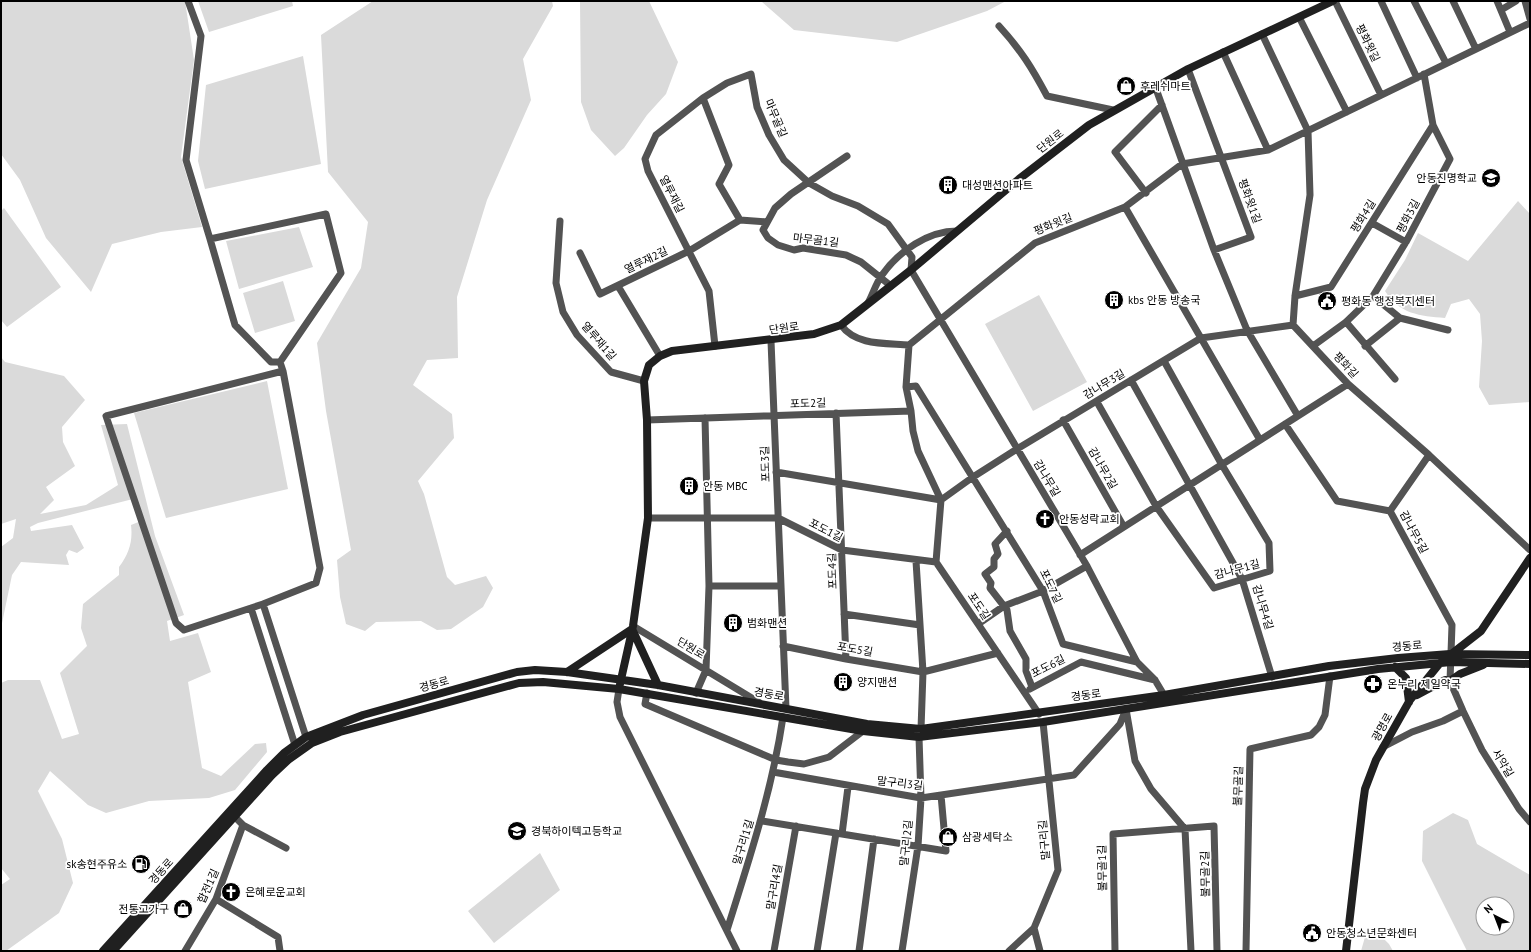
<svg xmlns="http://www.w3.org/2000/svg" width="1531" height="952" font-family="'PT Sans','Noto Sans KR',sans-serif">
<rect width="100%" height="100%" fill="#fff"/>
<path fill="#dadada" fill-rule="evenodd" d="M1,1H185L194,60L181,157L202,227L161,232L112,244L91,292L46,238L20,180L1,154Z
M198,1H292L293,6L209,32Z
M373,1H552L553,6L523,59L531,100L487,200L457,297L458,358L427,360L413,385L452,414L454,438L418,481L424,494L447,577L455,585L486,576L493,588L483,607L451,629L437,630L421,621L376,622L365,631L346,624L340,597L337,560L351,550L326,411L317,343L361,268L368,222L328,172L321,35Z
M580,1H649L678,62L666,94L647,115L624,148L615,156L591,130L581,102Z
M761,1H1006L987,11L897,42L794,30Z
M303,56L321,164L205,189L198,161L206,85Z
M1518,201L1530,214V402L1489,405L1479,387L1482,341L1480,314L1469,299L1451,304L1445,318C1420,316 1399,314 1385,291L1405,260L1418,233L1468,261Z
M4,208L61,287L7,327L1,320V211Z
M299,227L313,267L239,289L226,241Z
M283,281L295,321L255,333L243,293Z
M1039,295L1087,382L1033,411L985,324Z
M1,357L5,362L64,376L85,400L62,427L63,442L75,466L46,487L54,500L40,514L86,505L118,485L101,425L127,424L155,536L184,615L167,621L170,641L198,633L211,672L188,682L202,768L221,776L255,744L266,743L267,752L235,790L209,798L149,801L106,813L88,805L50,771L38,791L62,839L73,883L59,913L6,951H1V885L10,879L1,868V683L8,680H40L62,739L79,734L60,673L87,646L81,628L83,604L119,575V567C129,554 133,541 131,525L141,521L133,499L38,523L30,527L31,531L72,525L84,548L77,553L69,550L66,555L69,565L21,562L12,575L1,628V547L13,538L16,519L1,524Z
M267,381L288,489L166,518L134,413Z
M1453,813L1468,820L1477,844L1530,875V951H1467L1422,861L1423,831ZM1483,904H1507V928H1483Z
M540,853L560,890L494,943L468,911Z
M1376,931L1389,944L1393,951H1361L1365,937Z"/>
<g fill="none" stroke-linecap="round" stroke-linejoin="round">
<path stroke="#535353" stroke-width="7" d="M188,1L201,36L186,160L210,239
M1335,1L1381,95
M1381,1L1417,78
M1414,1L1446,63
M1453,1L1476,49
M1497,1L1510,32
M1525,1L1530,19
M1501,10L1516,1
M1299,17L1347,112
M999,26C1021,50 1032,68 1047,96L1113,110
M1262,34L1308,131L1310,195L1295,296L1293,325L1348,384L1429,455L1530,550
M1223,52L1268,150
M1188,69L1251,237L1214,250
M1424,74L1433,125L1450,159L1406,242L1373,296L1400,318L1448,330
M1155,86L1214,250L1247,330L1298,416
M703,98L729,165L719,184L740,220
M847,156L791,194L775,208L763,230L768,238L778,245L794,250L803,248L846,255L861,262L891,286
M1146,193L1115,152L1162,105
M1125,207L1260,440
M740,220L767,222
M560,221L556,283L563,312L577,335L611,372L644,381
M1372,223L1406,242
M580,253L600,294L689,251L740,220
M618,286L660,356
M1295,296L1331,287L1433,125
M868,303C873,294 876,283 882,275C899,251 928,231 957,231
M1346,322L1395,379
M841,325C856,346 886,343 909,345
M771,341L786,708
M715,346L709,291L648,171L645,159L656,135L703,98L727,83L751,74L757,107L769,135L784,160L809,183L832,196L858,206L888,224L912,257L911,270L1087,566L1137,662L1155,680L1164,695
M1313,346L1346,322L1373,296
M1365,346L1400,318
M280,362H271L235,325L210,239L326,214L341,273L280,362L283,371
M1131,380L1242,579L1272,677
M906,387L916,386L1043,591L1063,644L1137,662
M1097,402L1156,506L1214,588L1270,571L1269,543L1222,465L1164,361
M836,413L846,659
M647,420L911,411
M1063,420L1124,527
M1285,424L1337,501L1390,511L1452,625L1450,681L1463,711L1482,750L1519,809L1530,822
M776,472L941,500L973,477L1017,449L1201,338L1293,325
M1390,511L1429,455
M648,518H778L842,550L936,562
M1007,531L995,544L998,554L994,559V567L985,574L991,583L990,588L1007,610L1010,631L1026,659V671L1032,687
M1080,555L1348,384
M916,561L923,672L921,729
M709,586H781
M251,608L184,630L176,623L106,416L283,371L320,568L316,583L263,604
M844,614L920,625
M978,624L1004,606L1043,591L1087,566
M633,626L760,703
M783,646L846,659L923,672L998,653
M619,689L617,702L620,717L737,951
M1030,689L1081,662L1155,680
M647,693L645,704L776,760L788,762L804,764L829,757L863,731
M696,693L706,670L709,586L705,418
M1126,709L1135,761L1151,789L1185,829L1191,951
M1039,714L936,562L941,500L918,451L913,431L911,411L906,387L909,345L1035,243L1125,207L1182,164L1268,150L1530,23
M295,745L251,608L263,604L306,737
M1383,747L1412,732L1443,721L1463,711
M773,772L921,798L1074,775L1120,724L1126,709
M762,821L946,851L941,795
M243,825L286,848
M842,834L848,787
M216,899L278,937L280,951
M727,930C749,860 772,791 783,717
M185,951L216,899L243,825L234,816
M774,951L796,826
M817,951L836,833
M859,951L874,839
M902,951L918,846L921,798L919,737
M1009,951L1034,928
M1040,951L1034,928L1058,870L1043,722
M1115,951L1113,834L1214,826L1217,951
M1246,951L1250,749L1311,735L1319,727L1325,715L1330,676"/>
<path stroke="#202020" stroke-width="8" d="M1395,667L1406,678L1409,702
M567,672L632,629L658,685
M620,684L633,626L648,518L647,420L644,381L649,365L660,356L672,351L814,334L841,325L911,270L1019,179L1089,125L1188,69L1333,1
M1417,695L1445,680L1450,681L1460,674L1483,665
M103,951L267,770L284,753L306,737L363,715L517,672L535,670L567,672L658,685L867,724L921,729L1164,695L1329,666L1398,658L1450,654L1530,655
M113,951L272,775L288,760L312,743L340,732L519,683L543,682L619,689L863,731L919,737L1043,722L1378,669L1451,662L1530,664
M1346,951L1363,803L1365,789L1376,760L1410,700L1440,663L1481,631L1530,558"/>
</g>
<defs>
<symbol id="shop-disc" viewBox="-11 -11 22 22"><circle r="9.5" fill="#000" stroke="#fff"/><path d="M-5-2.5h2.3a2.7 3.5 0 0 1 5.4 0H5L5.5 6h-11ZM-1.5-2.5h3a1.5 2.3 0 0 0-3 0Z" fill="#fff"/></symbol>
<symbol id="school-disc" viewBox="-11 -11 22 22"><circle r="9.5" fill="#000" stroke="#fff"/><path d="M0-5L7-2L0 1L-7-2ZM-4 1L0 2.5L4 1V4Q0 6-4 4Z" fill="#fff"/></symbol>
<symbol id="building-disc" viewBox="-11 -11 22 22"><circle r="9.5" fill="#000" stroke="#fff"/><path d="M-4-6H4V6H1V3H-1V6H-4ZM-2.5-4.3h1.7v1.8h-1.7ZM.8-4.3h1.7v1.8H.8ZM-2.5-1h1.7V.8h-1.7ZM.8-1h1.7V.8H.8Z" fill="#fff"/></symbol>
<symbol id="civic-disc" viewBox="-11 -11 22 22"><circle r="9.5" fill="#000" stroke="#fff"/><path d="M-.6-6.5H3V-4.5H.6V-3L4-1V1h2V6H-6V1h2V-1L-.6-3ZM-1.2 2.5V6h2.4V2.5Z" fill="#fff"/></symbol>
<symbol id="church-disc" viewBox="-11 -11 22 22"><circle r="9.5" fill="#000" stroke="#fff"/><path d="M-1.2-6h2.4v3.5h3.3v2.4h-3.3V6h-2.4V-.1h-3.3v-2.4h3.3Z" fill="#fff"/></symbol>
<symbol id="pharmacy-disc" viewBox="-11 -11 22 22"><circle r="9.5" fill="#000" stroke="#fff"/><path d="M-2-6h4v4h4v4h-4v4h-4v-4h-4v-4h4Z" fill="#fff"/></symbol>
<symbol id="fuel-disc" viewBox="-11 -11 22 22"><circle r="9.5" fill="#000" stroke="#fff"/><path d="M-5.5-6h7V0h2V4h1.3V-2.5L3-4.5l.8-.8L6-3V5H2.5V1h-1V6h-7ZM-4.2-4.7v3.2H.2V-4.7Z" fill="#fff"/></symbol>
</defs>
<g fill-rule="evenodd">
<use href="#shop-disc" x="1115" y="75" width="22" height="22"/>
<use href="#school-disc" x="1480" y="167" width="22" height="22"/>
<use href="#building-disc" x="937" y="174" width="22" height="22"/>
<use href="#building-disc" x="1103" y="289" width="22" height="22"/>
<use href="#civic-disc" x="1316" y="290" width="22" height="22"/>
<use href="#building-disc" x="678" y="475" width="22" height="22"/>
<use href="#church-disc" x="1034" y="508" width="22" height="22"/>
<use href="#building-disc" x="722" y="612" width="22" height="22"/>
<use href="#building-disc" x="832" y="671" width="22" height="22"/>
<use href="#pharmacy-disc" x="1362" y="673" width="22" height="22"/>
<use href="#school-disc" x="506" y="820" width="22" height="22"/>
<use href="#shop-disc" x="937" y="826" width="22" height="22"/>
<use href="#fuel-disc" x="130" y="853" width="22" height="22"/>
<use href="#church-disc" x="220" y="881" width="22" height="22"/>
<use href="#shop-disc" x="172" y="898" width="22" height="22"/>
<use href="#civic-disc" x="1301" y="922" width="22" height="22"/>
</g>
<g text-anchor="middle" dominant-baseline="central" stroke-width="3.5" stroke-linejoin="round" paint-order="stroke">
<g font-size="11" fill="#000" stroke="#fff">
<text transform="translate(1368 43) rotate(64)">평화윗길</text>
<text transform="translate(776 118) rotate(67)">마무골길</text>
<text transform="translate(1050 141) rotate(-38)">단원로</text>
<text transform="translate(672 194) rotate(63)">열루재길</text>
<text transform="translate(1250 201) rotate(70)">평화윗1길</text>
<text transform="translate(1363 216) rotate(-58)">평화4길</text>
<text transform="translate(1408 216) rotate(-62)">평화3길</text>
<text transform="translate(1053 224) rotate(-22)">평화윗길</text>
<text transform="translate(816 240) rotate(7)">마무골1길</text>
<text transform="translate(646 260) rotate(-26)">열루재2길</text>
<text transform="translate(784 328) rotate(-8)">단원로</text>
<text transform="translate(599 341) rotate(49)">열루재1길</text>
<text transform="translate(1346 365) rotate(47)">평화길</text>
<text transform="translate(1104 384) rotate(-31)">감나무3길</text>
<text transform="translate(808 403) rotate(-2)">포도2길</text>
<text transform="translate(765 464) rotate(-92)">포도3길</text>
<text transform="translate(1103 468) rotate(60)">감나무2길</text>
<text transform="translate(1047 478) rotate(59)">감나무길</text>
<text transform="translate(826 530) rotate(27)">포도1길</text>
<text transform="translate(1414 532) rotate(62)">감나무5길</text>
<text transform="translate(1237 569) rotate(-15)">감나무1길</text>
<text transform="translate(832 571) rotate(-92)">포도4길</text>
<text transform="translate(1051 586) rotate(64)">포도7길</text>
<text transform="translate(979 606) rotate(56)">포도길</text>
<text transform="translate(1263 607) rotate(73)">감나무4길</text>
<text transform="translate(1407 646) rotate(-5)">경동로</text>
<text transform="translate(691 648) rotate(31)">단원로</text>
<text transform="translate(855 649) rotate(10)">포도5길</text>
<text transform="translate(1048 666) rotate(-27)">포도6길</text>
<text transform="translate(434 684) rotate(-16)">경동로</text>
<text transform="translate(769 694) rotate(10)">경동로</text>
<text transform="translate(1086 695) rotate(-8)">경동로</text>
<text transform="translate(1382 727) rotate(-61)">광명로</text>
<text transform="translate(1503 763) rotate(59)">서악길</text>
<text transform="translate(900 783) rotate(7)">말구리3길</text>
<text transform="translate(1238 786) rotate(-88)">불무골길</text>
<text transform="translate(1044 840) rotate(-95)">말구리길</text>
<text transform="translate(743 842) rotate(-73)">말구리1길</text>
<text transform="translate(906 843) rotate(-84)">말구리2길</text>
<text transform="translate(1102 868) rotate(-91)">불무골1길</text>
<text transform="translate(161 871) rotate(-48)">경동로</text>
<text transform="translate(1205 874) rotate(-91)">불무골2길</text>
<text transform="translate(208 886) rotate(-66)">합전1길</text>
<text transform="translate(774 887) rotate(-80)">말구리4길</text>
</g>
<g font-size="11" fill="#000" stroke="#fff" text-anchor="start">
<text x="1140" y="86">후레쉬마트</text>
<text x="1477" y="178" text-anchor="end">안동진명학교</text>
<text x="962" y="185">대성맨션아파트</text>
<text x="1128" y="300">kbs 안동 방송국</text>
<text x="1341" y="301">평화동 행정복지센터</text>
<text x="703" y="486">안동 MBC</text>
<text x="1059" y="519">안동성락교회</text>
<text x="747" y="623">범화맨션</text>
<text x="857" y="682">양지맨션</text>
<text x="1387" y="684">온누리 제일약국</text>
<text x="531" y="831">경북하이텍고등학교</text>
<text x="962" y="837">삼광세탁소</text>
<text x="127" y="864" text-anchor="end">sk송현주유소</text>
<text x="245" y="892">은혜로운교회</text>
<text x="169" y="909" text-anchor="end">전통고가구</text>
<text x="1326" y="933">안동청소년문화센터</text>
</g>
</g>
<rect width="1531" height="952" fill="none" stroke="#000000" stroke-width="4"/>
<g transform="translate(1495 916) rotate(318)"><circle r="19" fill="#ffffff" stroke="#999999"/>
<path d="M0-3L7 15L0 10L-7 15Z" fill="#000000"/>
<text y="-6" font-size="11" font-weight="bold" text-anchor="middle" fill="#000000">N</text>
</g>
</svg>
